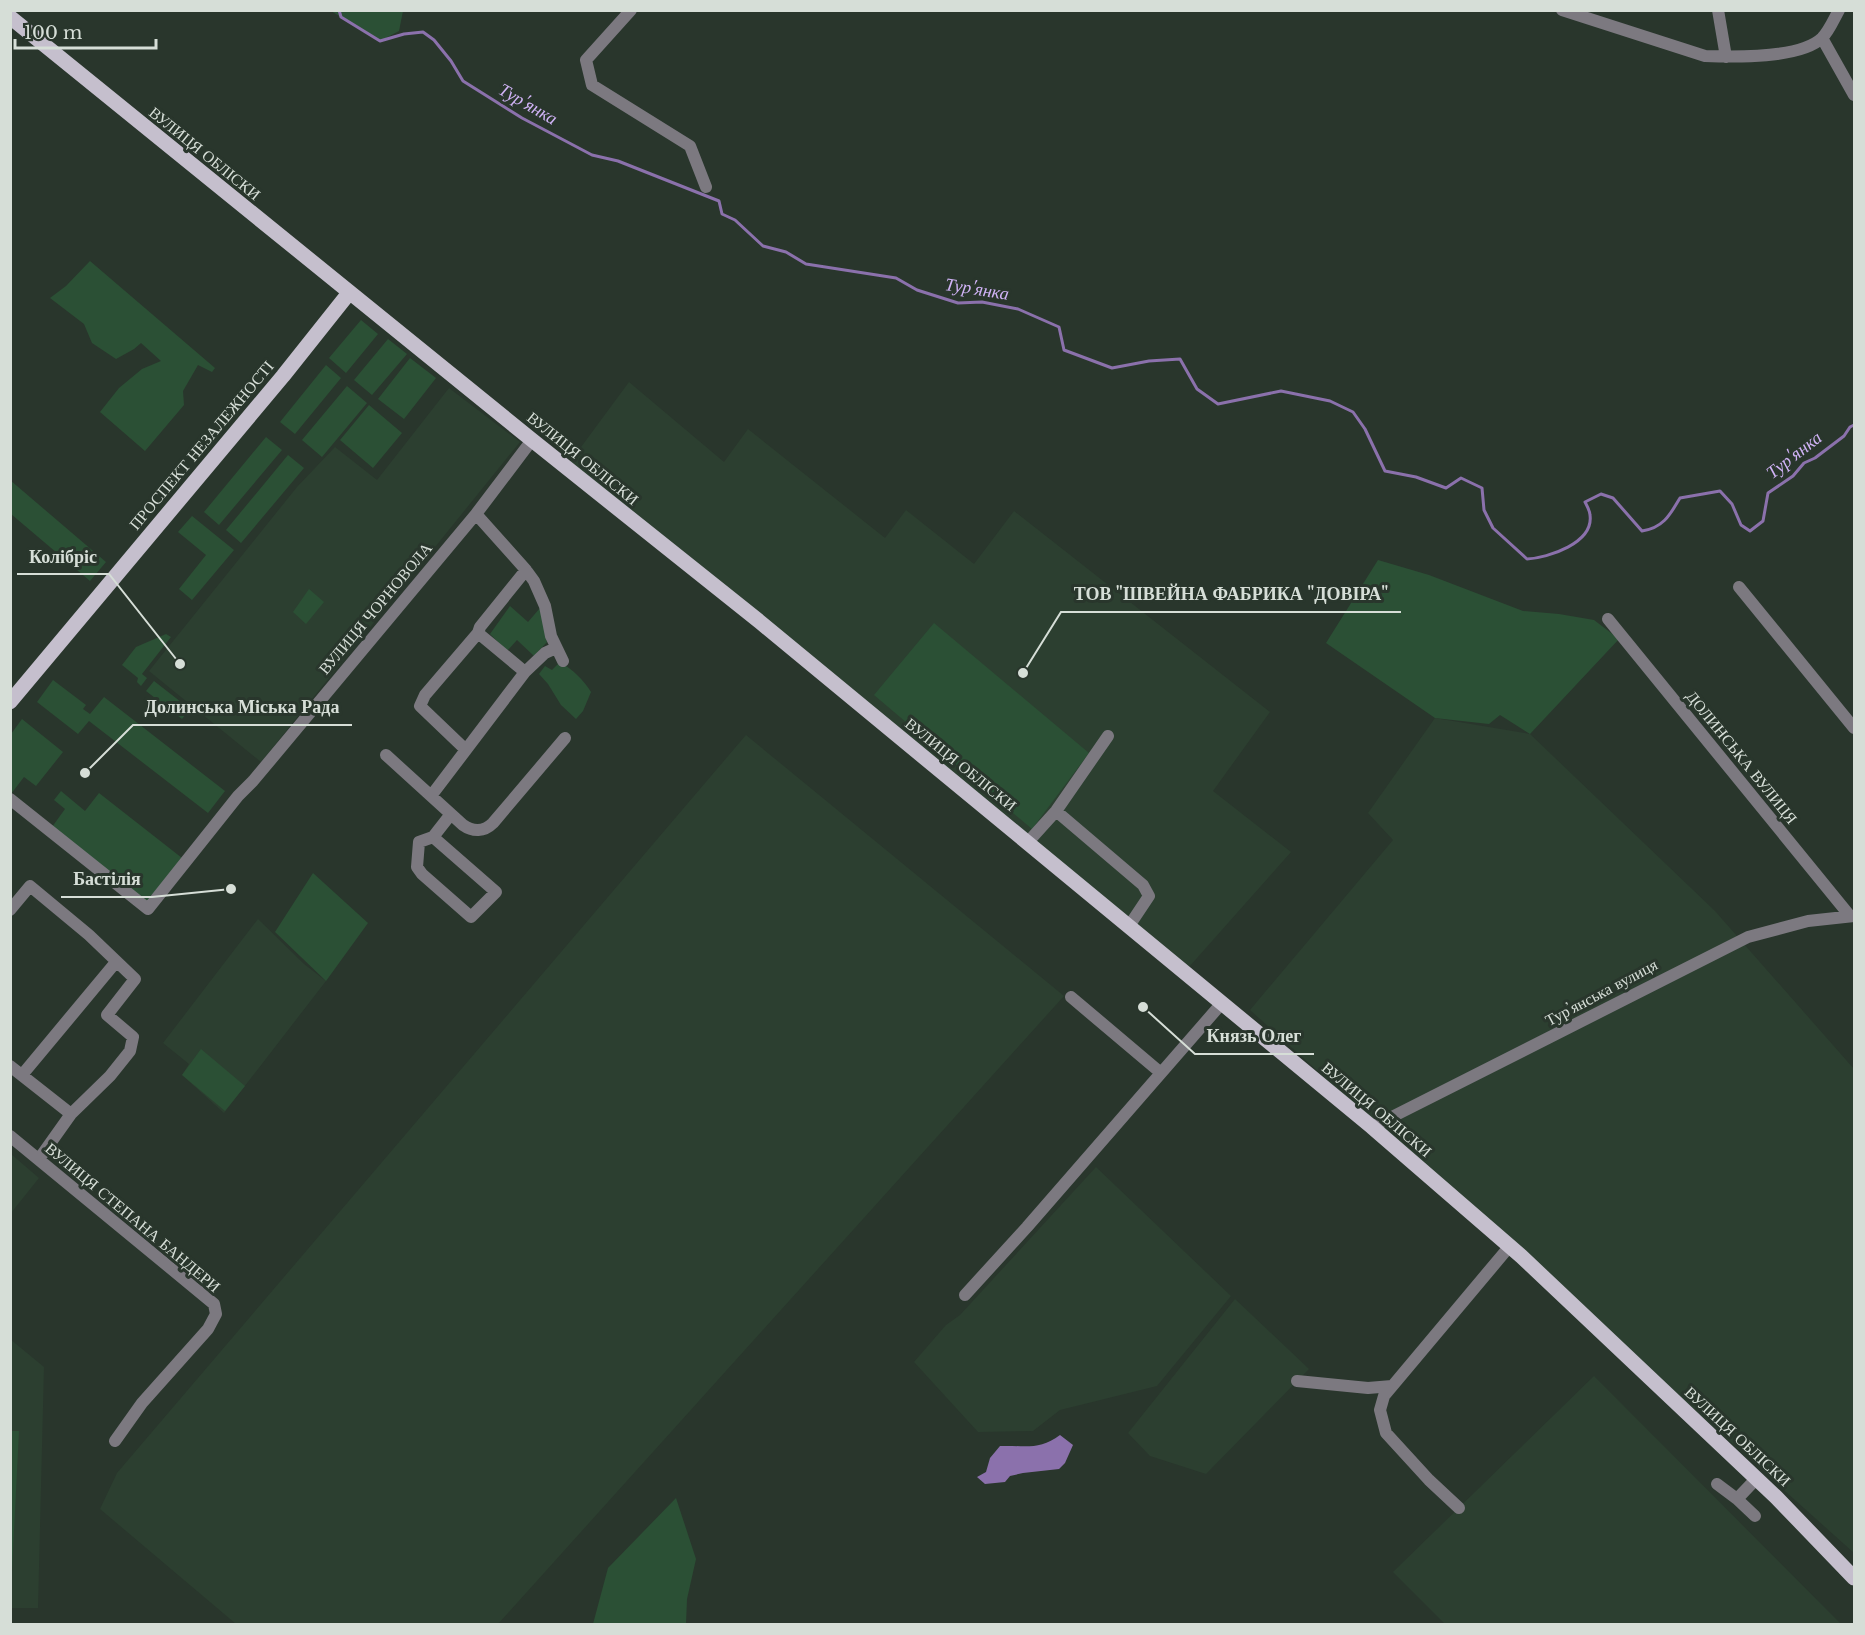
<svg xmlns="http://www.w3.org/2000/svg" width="1865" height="1635" font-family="'Libre Baskerville',serif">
<rect width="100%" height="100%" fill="#29362c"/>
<path fill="#2c3f30" d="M629,382L724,462L748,429L885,538L906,510L974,564L1014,511L1270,712L1213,791L1291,852L1189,967L570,462Z
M449,388L520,442L261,762L149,671L297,487L335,447L377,480Z
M1435,718L1530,734L1715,911L1854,1069V1553L1250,1010L1393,840L1368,813Z
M746,735L1064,996L498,1624H236L100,1509L117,1473Z
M258,919L304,964L326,981L224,1113L182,1075L189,1064L163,1043Z
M11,1154L39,1178L11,1213Z
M1096,1167L1231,1296L1157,1386L1060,1410L1033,1431L978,1432L914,1362L946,1325L960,1315Z
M1235,1299L1309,1369L1206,1474L1150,1456L1128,1433Z
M10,1339L44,1367L38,1608H11Z
M1594,1376L1840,1623L1839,1624H1445L1393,1572Z"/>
<path fill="#2b5035" d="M331,11H403L399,31L380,41Z
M90,261L215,368L212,372L198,365L183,391L184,405L145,451L100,412L119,388L142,369L161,361L141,343L134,349L116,359L92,343L84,324L50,298L66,286Z
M361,320L378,334L346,373L329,358Z
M388,339L407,354L372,395L354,380Z
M410,358L436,378L404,419L378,399Z
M326,365L341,378L295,434L280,422Z
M347,386L367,403L322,457L302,440Z
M369,405L402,433L373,468L340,440Z
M266,437L282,450L219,525L204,512Z
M288,455L304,468L241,543L226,530Z
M10,480L106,562L90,581L11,514Z
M192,516L234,550L192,600L179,589L206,555L178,532Z
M1378,560L1429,575L1523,611L1559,614L1594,620L1619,639L1530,734L1500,715L1489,724L1435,718L1326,643Z
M309,589L324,602L306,624L293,612Z
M510,606L528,622L540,608L547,642L534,656L517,640L507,651L490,634Z
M934,623L1089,753L1032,829L874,695Z
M166,634L171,637L142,674L147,678L141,686L137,682L138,678L122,665L136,647Z
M560,662C573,670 583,679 591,692L583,711L576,719L561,705L548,684L539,674L545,666L552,670Z
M53,680L86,705L83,709L90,714L104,697L225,791L208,813L89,721L78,734L37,702Z
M154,681L190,709L182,719L146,691Z
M22,719L63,752L36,786L24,777L11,794V734Z
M61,791L85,811L99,793L182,858L147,902L52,827L65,809L54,800Z
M313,873L368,923L326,981L275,932Z
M201,1049L245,1086L225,1111L182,1075Z
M11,1431H19L12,1571H10Z
M676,1498L696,1559L687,1599L686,1624H593L608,1568Z"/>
<path fill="#8b71ac" d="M1060,1435L1073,1445L1065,1463L1059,1469L1023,1473L1010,1476L1005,1482L985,1484L977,1477L986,1472L990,1458L1000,1446C1024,1445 1039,1451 1060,1435Z"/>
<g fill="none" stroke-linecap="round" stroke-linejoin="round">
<path stroke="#8b71ac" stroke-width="3" d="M339,10L341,17L380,41L404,34L423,32L434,40L451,61L463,81L522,118L592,155L618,161L719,201L722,214L735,220L763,246L786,252L806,264L896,278L917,290L958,303L982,302L1018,309L1059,327L1064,350L1112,368L1149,361L1180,359L1197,389L1218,404L1281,391L1330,401L1353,412L1365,429L1385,471L1416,477L1446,488L1461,478L1482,488L1484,510L1493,528L1527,559C1548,558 1594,543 1590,515C1590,511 1587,506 1585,502L1601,494L1613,498L1642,531C1663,528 1670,515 1680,498L1720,491L1732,504L1741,525L1750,531L1763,521L1768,493L1793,476L1804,463L1815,458L1844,436L1850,427L1854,425"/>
<path stroke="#7c7980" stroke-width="12" d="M631,10L586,60L592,85L690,146L706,187
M1562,10L1705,56C1734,57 1800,59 1822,38C1829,31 1834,19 1839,10
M1718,10L1726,57
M1822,38L1854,95
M476,514L526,570L534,581L545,606L551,636L563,661
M1739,587L1854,728
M1608,619L1850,916
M525,672L545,653L556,648
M466,750L420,706L425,695L478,633L480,627L526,570
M386,755L463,825C473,832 484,832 493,823L565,738
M431,796L525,672L478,633
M10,799L148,909L238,796L253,781L476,514L532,440
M1056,811L1143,885L1149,896L1129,926
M433,837L419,842L417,867L422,874L471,917L496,892L433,837L451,814
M1028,842L1056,811L1108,736
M10,910L30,886L89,935L135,979L107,1015L133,1037L130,1051L110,1076L71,1114
M1071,997L1161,1073
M10,1066L71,1114L39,1159
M22,1075L116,962
M1372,1127L1748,937L1808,921L1854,916
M10,1136L214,1304L216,1314L208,1329L142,1403L115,1441
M965,1295L1027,1227L1222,1003
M1297,1381L1368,1388L1392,1386
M1717,1484L1737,1499
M1459,1508L1429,1480L1386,1433L1380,1410L1384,1396L1509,1247
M1755,1516L1737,1499L1756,1479"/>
<path stroke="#c5bfcd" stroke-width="15" d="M10,17L532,440L760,622L1372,1127L1521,1256L1776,1497L1854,1578
M10,702L283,376L349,293"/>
</g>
<g text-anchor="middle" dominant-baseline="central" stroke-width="6" stroke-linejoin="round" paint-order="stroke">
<g font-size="16" fill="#d6ded7" stroke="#29362c">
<text transform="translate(205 153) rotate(39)">ВУЛИЦЯ ОБЛІСКИ</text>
<text transform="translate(201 445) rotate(-50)">ПРОСПЕКТ НЕЗАЛЕЖНОСТІ</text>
<text transform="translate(583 458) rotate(39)">ВУЛИЦЯ ОБЛІСКИ</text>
<text transform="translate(375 608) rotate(-50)">ВУЛИЦЯ ЧОРНОВОЛА</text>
<text transform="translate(1742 757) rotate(51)">ДОЛИНСЬКА ВУЛИЦЯ</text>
<text transform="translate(961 764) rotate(39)">ВУЛИЦЯ ОБЛІСКИ</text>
<text transform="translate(1601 992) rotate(-28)">Турʼянська вулиця</text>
<text transform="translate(1377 1109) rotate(40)">ВУЛИЦЯ ОБЛІСКИ</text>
<text transform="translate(133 1217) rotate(40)">ВУЛИЦЯ СТЕПАНА БАНДЕРИ</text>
<text transform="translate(1738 1436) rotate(43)">ВУЛИЦЯ ОБЛІСКИ</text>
</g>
<g font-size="18" font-style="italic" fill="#d0b3f6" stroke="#29362c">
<text transform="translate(528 104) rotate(30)">Тур'янка</text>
<text transform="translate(977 289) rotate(9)">Тур'янка</text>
<text transform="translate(1794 455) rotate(-38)">Тур'янка</text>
</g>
</g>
<path fill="none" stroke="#d6ded7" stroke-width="2" d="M180 664L109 574H17M1023 673L1061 612H1401M85 773L133 725H352M231 889L152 897H61M1143 1007L1195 1054H1314"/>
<g fill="#d6ded7" stroke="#29362c" stroke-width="2">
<circle cx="180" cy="664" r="6"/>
<circle cx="1023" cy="673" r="6"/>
<circle cx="85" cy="773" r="6"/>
<circle cx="231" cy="889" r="6"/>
<circle cx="1143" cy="1007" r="6"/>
</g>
<g font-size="18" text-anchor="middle" font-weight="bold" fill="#d6ded7" stroke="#29362c" stroke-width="6" stroke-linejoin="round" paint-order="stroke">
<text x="63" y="563">Колібріс</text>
<text x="1231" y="600">ТОВ "ШВЕЙНА ФАБРИКА "ДОВІРА"</text>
<text x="242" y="713">Долинська Міська Рада</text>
<text x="107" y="885">Бастілія</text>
<text x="1254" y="1042">Князь Олег</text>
</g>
<rect width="1865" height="1635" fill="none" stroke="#d6ded7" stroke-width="24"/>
<path d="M15 39v9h141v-9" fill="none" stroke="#d6ded7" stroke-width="3"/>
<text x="24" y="39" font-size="18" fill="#d6ded7" stroke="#29362c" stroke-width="4.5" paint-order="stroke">100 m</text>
</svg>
